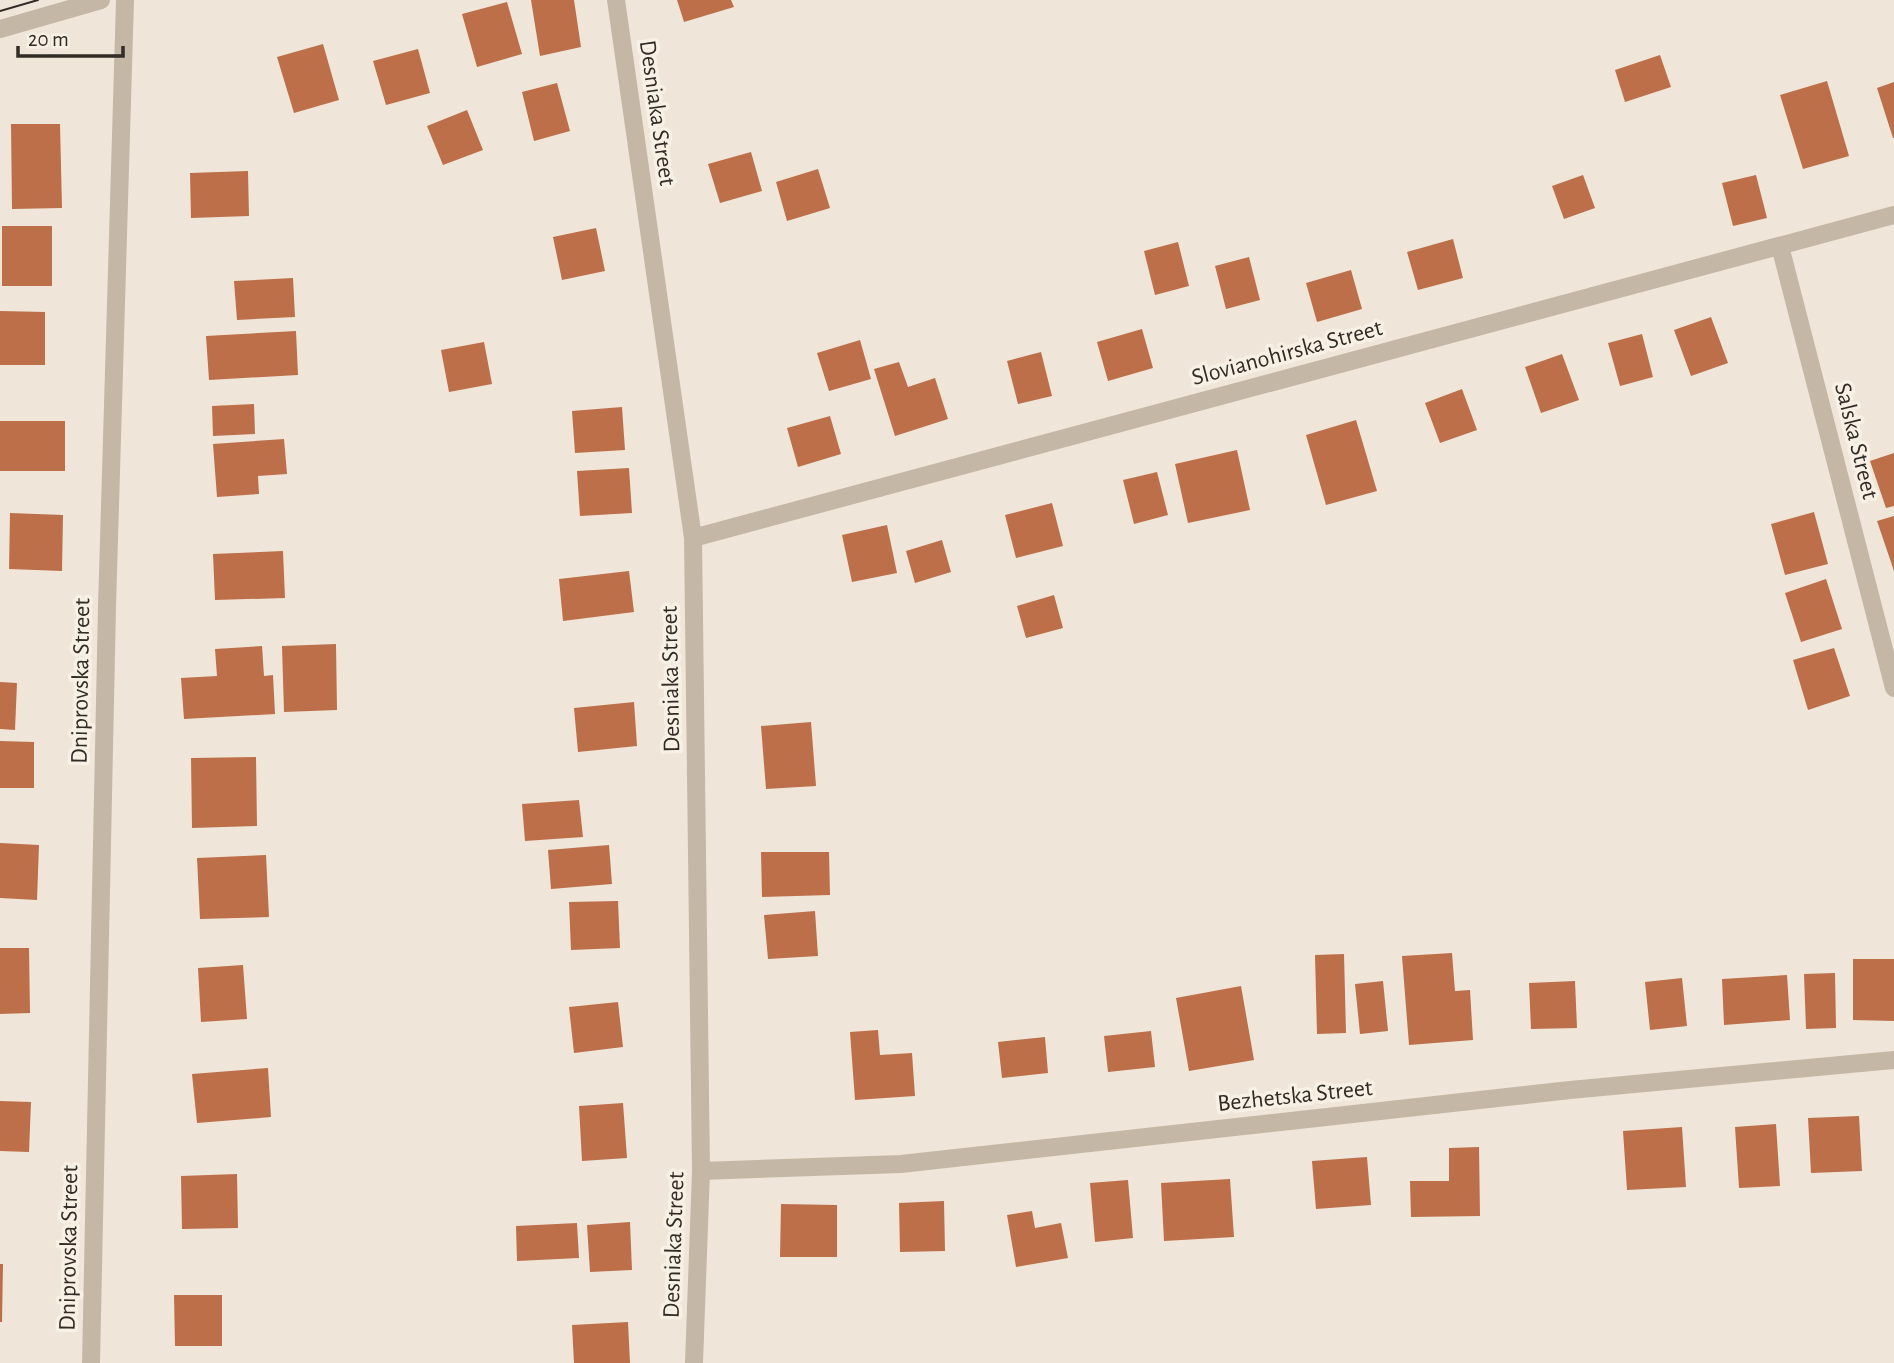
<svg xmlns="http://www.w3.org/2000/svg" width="1894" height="1363" font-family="'Alegreya Sans',sans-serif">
<rect width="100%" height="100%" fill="#efe6d9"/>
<path fill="#bc6f49" d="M531,0H574L581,47L540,56Z
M677,0H731L734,7L684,22Z
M507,2L522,54L477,67L462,14Z
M323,44L339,100L294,113L277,57Z
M418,49L430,93L386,105L373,61Z
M1660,55L1671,87L1625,102L1615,70Z
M1827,81L1849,156L1803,169L1780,95Z
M1894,82V138H1893L1877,88Z
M557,83L570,131L534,141L522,92Z
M467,110L483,150L443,165L427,126Z
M11,124H60L62,208L12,209Z
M751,152L762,191L720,203L708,164Z
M818,169L830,208L787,221L776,182Z
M248,171L249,216L191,218L190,173Z
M1583,175L1595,208L1564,219L1552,186Z
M1756,175L1767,218L1733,226L1722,183Z
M2,226H52V286H2Z
M596,228L605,271L562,280L553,237Z
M1453,239L1463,278L1418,290L1407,252Z
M1178,242L1189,286L1155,295L1144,251Z
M1249,257L1260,300L1226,309L1215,266Z
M1351,270L1362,309L1317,322L1306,283Z
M293,278L295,317L237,320L234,281Z
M0,311L45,312V365H0Z
M1711,317L1728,363L1691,376L1674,330Z
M1142,329L1153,368L1108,381L1097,342Z
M296,331L298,375L209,380L206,336Z
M1642,334L1653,377L1620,386L1608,343Z
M860,340L871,379L829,391L817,353Z
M484,342L492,384L449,392L441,350Z
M1041,352L1052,396L1018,404L1007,361Z
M1562,354L1579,400L1541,413L1525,367Z
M899,362L908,387L935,378L948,419L895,436L874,369Z
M1462,389L1477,430L1440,443L1425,403Z
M254,404L255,434L213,436L212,406Z
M622,407L625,450L575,453L572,411Z
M830,416L841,454L798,467L787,428Z
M1356,420L1377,491L1326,505L1306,435Z
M0,421H65V471H0Z
M284,439L287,474L258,476L259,494L217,497L213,444Z
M1237,450L1250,510L1188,523L1175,464Z
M1894,453V506L1886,508L1870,461Z
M629,468L632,513L580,516L577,471Z
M1157,472L1168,515L1134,524L1123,480Z
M1052,503L1063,546L1016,558L1005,515Z
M1814,512L1828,564L1785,575L1771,524Z
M10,513L63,515L62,571L9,569Z
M1894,516V571L1877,521Z
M887,525L897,573L852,582L842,535Z
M942,540L951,572L915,583L906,551Z
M283,551L285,598L215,600L213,554Z
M629,571L634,612L563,621L559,579Z
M1826,579L1842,629L1801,642L1785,593Z
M1054,595L1063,628L1026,638L1017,606Z
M336,644L337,710L284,712L282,646Z
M262,646L264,676L273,675L275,714L184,719L181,678L217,676L215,649Z
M1834,648L1850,696L1808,710L1793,660Z
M0,682L17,683L15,730L0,729Z
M634,702L637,746L578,752L574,708Z
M811,722L816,786L766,789L761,726Z
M0,741L34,742V788H0Z
M256,757L257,826L192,828L191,758Z
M579,800L583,837L525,841L522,804Z
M0,843L39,845L37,900L0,898Z
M609,845L612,884L551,889L548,850Z
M761,852H829L830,895L762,897Z
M266,855L269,917L200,919L197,858Z
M618,901L620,948L571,950L569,902Z
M815,911L818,956L768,959L764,915Z
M0,948H29L30,1013L0,1014Z
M1452,953L1455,991L1470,990L1473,1040L1409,1045L1402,956Z
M1344,954L1346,1033L1317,1034L1315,955Z
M1853,959H1894V1021L1853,1020Z
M243,965L247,1019L201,1022L198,968Z
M1835,973L1836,1028L1806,1029L1804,974Z
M1787,975L1790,1020L1724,1025L1722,979Z
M1682,978L1687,1026L1650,1030L1645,982Z
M1383,981L1388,1031L1360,1034L1355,984Z
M1575,981L1577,1028L1531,1029L1529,983Z
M1241,986L1254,1060L1189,1071L1176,998Z
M618,1002L623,1047L574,1053L569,1007Z
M878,1030L880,1055L912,1053L915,1096L855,1100L850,1032Z
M1151,1031L1155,1067L1108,1072L1104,1036Z
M1045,1037L1048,1073L1002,1078L998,1042Z
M268,1068L271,1117L197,1123L192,1074Z
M0,1101L31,1102L29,1152L0,1151Z
M623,1103L627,1158L582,1161L579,1106Z
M1859,1116L1862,1171L1811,1173L1808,1118Z
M1776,1124L1780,1186L1739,1188L1735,1127Z
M1682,1127L1686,1187L1627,1190L1623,1131Z
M1479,1147L1480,1216L1411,1217L1410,1181H1449V1148Z
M1367,1157L1371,1205L1316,1209L1312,1161Z
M237,1174L238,1228L182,1229L181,1176Z
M1230,1179L1234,1237L1164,1241L1161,1183Z
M1128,1180L1133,1238L1095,1242L1090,1183Z
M944,1201L945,1251L900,1252L899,1203Z
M781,1204L837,1205V1257H780Z
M1032,1211L1035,1228L1061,1223L1068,1258L1016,1267L1007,1215Z
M630,1222L632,1270L590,1272L587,1225Z
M577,1223L579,1258L517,1261L516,1226Z
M0,1264H3L2,1322H0Z
M174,1295H222V1346H175Z
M628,1322L630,1363H574L572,1325Z"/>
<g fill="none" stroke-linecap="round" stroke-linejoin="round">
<path stroke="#c5b7a6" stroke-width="18" d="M616,0L693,538L701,1171L694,1363
M0,29L101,0
M1780,246L1894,688
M693,538L1894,215
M701,1171L901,1164L1570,1090L1894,1060
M91,1363L107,607L125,0"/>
<path stroke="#322b26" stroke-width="2" d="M0,11L38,0"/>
</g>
<g text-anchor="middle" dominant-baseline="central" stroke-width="7" stroke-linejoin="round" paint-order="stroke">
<g font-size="24" fill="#322b26" stroke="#f7f0e4">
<text transform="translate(657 113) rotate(82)">Desniaka Street</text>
<text transform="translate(1287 353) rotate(-15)">Slovianohirska Street</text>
<text transform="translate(1856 441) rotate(76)">Salska Street</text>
<text transform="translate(671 679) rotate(-91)">Desniaka Street</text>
<text transform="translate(81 681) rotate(-89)">Dniprovska Street</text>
<text transform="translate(1295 1096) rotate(-6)">Bezhetska Street</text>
<text transform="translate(674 1245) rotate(-88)">Desniaka Street</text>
<text transform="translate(69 1248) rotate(-89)">Dniprovska Street</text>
</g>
</g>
<path d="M18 46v10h105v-10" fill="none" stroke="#322b26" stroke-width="3.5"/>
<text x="28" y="46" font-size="21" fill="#322b26" stroke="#f7f0e4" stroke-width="5" paint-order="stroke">20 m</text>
</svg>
